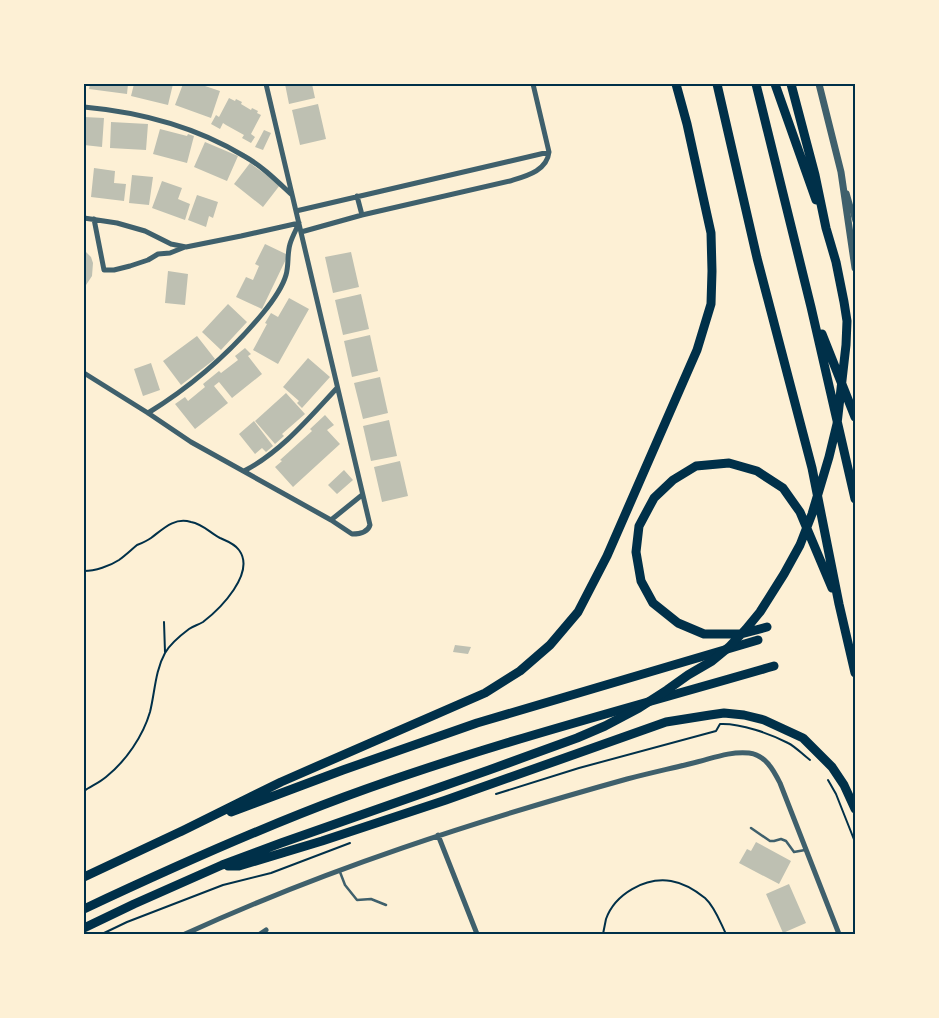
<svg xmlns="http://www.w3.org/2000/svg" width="939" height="1018" font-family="'PT Sans',sans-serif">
<rect width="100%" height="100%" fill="#fdf0d5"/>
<path fill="#bec0b2" d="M90,84H128L127,94L89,89Z
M134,84H173L168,105L131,96Z
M183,84H199L220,91L211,118L175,105Z
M285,84H312L315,98L289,104Z
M229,98L235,101L236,99L242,102L241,104L251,110L252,108L258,111L257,113L261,115L251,134L255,137L251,143L242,138L244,135L226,125L223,123L220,129L211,124L216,115L219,117Z
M318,104L326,139L300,145L292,110Z
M84,117L104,118L102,147L84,145Z
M111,122L148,124L146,150L110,148Z
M160,129L187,136L188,134L194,136L187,163L153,154Z
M264,130L271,133L263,150L255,147Z
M205,142L238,156L227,181L194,167Z
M250,163L280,185L263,207L234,184Z
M94,168L115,171L114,183L126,184L124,201L91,197Z
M132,175L153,177L149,205L129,203Z
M162,181L182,188L178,199L190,204L185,220L152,208Z
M197,195L218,202L213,218L209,216L206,227L188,220Z
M265,244L288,255L262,309L236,297L246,277L253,280L259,266L255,264Z
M84,250L91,257L93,263L92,276L84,288Z
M351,252L359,287L333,293L325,257Z
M168,271L188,274L185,305L165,303Z
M361,294L369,329L343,335L335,300Z
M289,298L309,309L278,364L253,350L267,324L265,323L271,313L278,317Z
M228,304L247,322L221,350L202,332Z
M370,335L378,371L352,377L344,341Z
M197,336L215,359L181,385L163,361Z
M245,348L251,354L248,356L262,374L232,398L219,382L214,386L228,403L195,429L175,404L185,397L188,401L205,387L203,384L219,371L221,373L238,360L235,356Z
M308,358L330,377L302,408L297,403L299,401L283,387Z
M151,363L160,390L143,396L134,369Z
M380,377L388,413L363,419L354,383Z
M286,393L305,414L282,434L284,436L275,444L255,421Z
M325,415L334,425L327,430L340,444L293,487L275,467L282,461L280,460L312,431L310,429Z
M389,420L397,456L371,461L363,426Z
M254,421L273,446L266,452L262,448L255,454L239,434Z
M400,461L408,496L382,502L374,467Z
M344,470L353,480L337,494L328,485Z
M455,645L471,647L468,654L453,652Z
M756,842L791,861L779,884L739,863L747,849L751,851Z
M789,884L806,923L783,933L766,894Z"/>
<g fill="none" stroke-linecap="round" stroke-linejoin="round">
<path stroke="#003049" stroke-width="2" d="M84,571C95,571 110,566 119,560C126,555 131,550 137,545C142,543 147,541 151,538C163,529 174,517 191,522C203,524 210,533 220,538C227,541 235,544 239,550C256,573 220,609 203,622C198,625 193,626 189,629C181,635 170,644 165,653C155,671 155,692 150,712C143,736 126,761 106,777C99,783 91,786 84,791
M164,622L165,652
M828,780L836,794L855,842
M496,794L579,768L716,731L720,724C740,723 771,734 788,743C796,747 803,755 810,760
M102,934L127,922L223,885L271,873L350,843
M603,934C604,929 605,924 606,919C615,894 645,877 671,881C683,883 695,890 705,898C715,907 720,922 726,934"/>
<path stroke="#3f606c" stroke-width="2.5" d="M751,828L770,841H774L781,839L786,841L794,852L805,850
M340,872L345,885L357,900L371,899L386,905"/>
<path stroke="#3f606c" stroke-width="5" d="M84,107C139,112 196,127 244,156C262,166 277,181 292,195
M847,193L855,221
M357,196L362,215
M296,211L549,152
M84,218L117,223L145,231L171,244L186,247L241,236L299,223
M94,219L104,270H114L130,266L148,260L158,254L170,253L185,247
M301,232L362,215L510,181C526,176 547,171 549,152L533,84
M84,373L148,413L191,442L331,520L352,534C360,534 368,532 370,525L266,84
M148,413C192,386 230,353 263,313C272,302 282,289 286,275C289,265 287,254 290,244C292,237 296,230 299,223
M244,471C281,452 309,418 337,388
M331,520L362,495
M438,835L477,934
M185,934C327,869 476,821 627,779C650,773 673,768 697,762C713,758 731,751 749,753C765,755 773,769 780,783L839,934
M260,934L266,930"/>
<path stroke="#3f606c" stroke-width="7" d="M819,84L841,172L855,268"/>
<path stroke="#003049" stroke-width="9" d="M231,812L343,770L477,723L758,640
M180,832L281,782L485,693L520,671L550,645L578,612L607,556L697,350L711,304L712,271L711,233L687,124L676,84
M84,877L184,830
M84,909C169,869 255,830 344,797C485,745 630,708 774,666"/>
<path stroke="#003049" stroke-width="9" d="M717,84L757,258L812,468L839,604L855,673
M756,84L811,307L855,499
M775,84L816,200
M822,334L855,417
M767,627L741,634H704L678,623L653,603L641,581L636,552L639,526L654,498L673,480L696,466L729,463L757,471L783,488L800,512L832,588
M228,866H239L322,841L446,800L666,722L710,715L724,713L744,715L764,720L803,738L832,767L844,785L855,809
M84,928L134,904L222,865L281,843L489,770L577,738L605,726L639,708L667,690L688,675L712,661L729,647L746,629L760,612L784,574L800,545L812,514L829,457L837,424L846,345L847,321L844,302L836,262L826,228L815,175L791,84"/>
</g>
<rect width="939" height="1018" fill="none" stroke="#fdf0d5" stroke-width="170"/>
<rect x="85" y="85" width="769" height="848" fill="none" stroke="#003049" stroke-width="2"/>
</svg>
